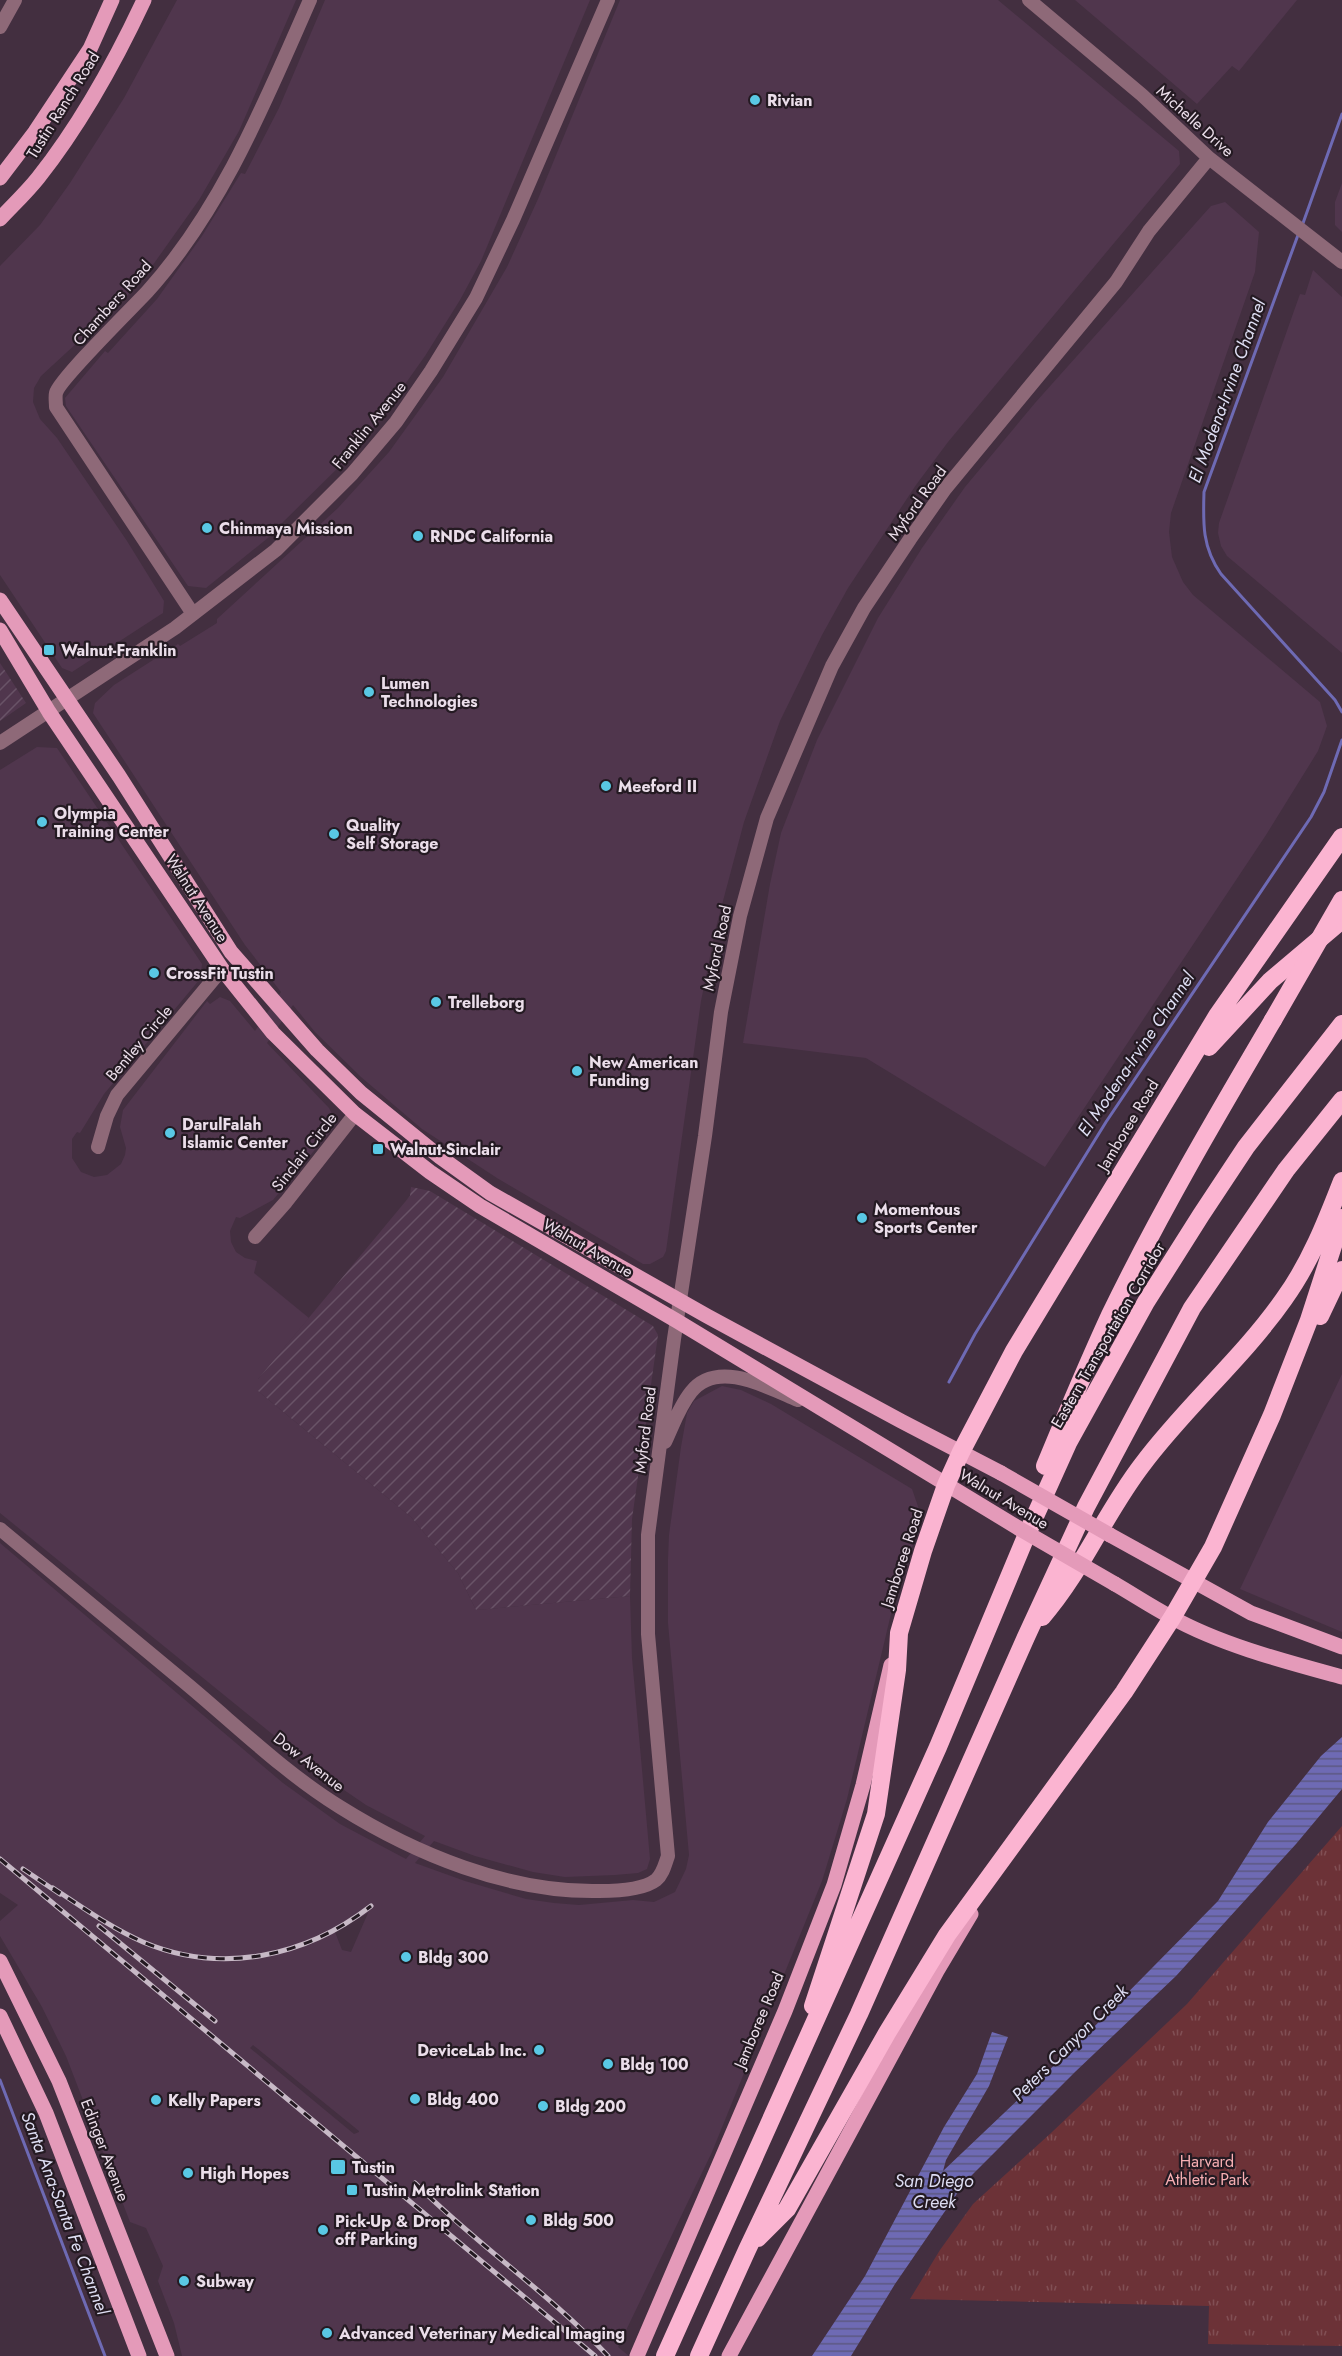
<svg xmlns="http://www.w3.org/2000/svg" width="1342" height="2356" font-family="Jost,sans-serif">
<defs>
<pattern id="industrial-furrows" width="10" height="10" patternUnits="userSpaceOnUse" patternTransform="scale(1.5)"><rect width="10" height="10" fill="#50364d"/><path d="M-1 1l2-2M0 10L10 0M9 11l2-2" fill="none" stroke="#695367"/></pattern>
<pattern id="park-tufts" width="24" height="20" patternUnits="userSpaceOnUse" patternTransform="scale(1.5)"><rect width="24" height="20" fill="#6c3237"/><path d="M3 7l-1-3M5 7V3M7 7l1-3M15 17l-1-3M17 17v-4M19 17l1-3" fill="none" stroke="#814f54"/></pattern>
<pattern id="water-rules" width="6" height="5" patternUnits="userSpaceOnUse" patternTransform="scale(1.5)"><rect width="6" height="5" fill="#6e6ab4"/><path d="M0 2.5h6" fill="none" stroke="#5c5882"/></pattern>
</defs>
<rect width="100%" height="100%" fill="#432f40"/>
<path fill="#50364d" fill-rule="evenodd" d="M177,0H296L239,131L199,200L150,269L126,297L82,343L79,341L41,376L34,388L33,402L40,419L57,438L127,541L164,601L163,613L72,672L62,668L0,575V266L40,225L70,183L124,98Z
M325,0H590L481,261L460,300L425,356L379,421L349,457L278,527L279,529L206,588L188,586L66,406L65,398L105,351L108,353L157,299L202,236L241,173L245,174L279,108Z
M620,0H998L1179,151L1180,164L948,442L916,485L848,588L822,635L780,721L744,822L715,931L701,1001L666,1251L663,1257L650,1264H643L497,1178L422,1129L361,1077L315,1032L293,1005L267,1043L329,1108L333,1116L330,1126L333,1128L273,1200L240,1218L236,1217L230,1231L231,1242L236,1252L245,1258L257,1261L254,1273L309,1318L258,1379V1391L411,1517L458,1573L476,1610L630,1596L632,1658L650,1859L647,1869L638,1873L615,1875L565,1877L533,1872L475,1856L434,1841L415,1863L465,1881L526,1899L554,1903L579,1905L633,1900L654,1902L675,1892L686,1869L689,1855L668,1623V1559L669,1535L681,1447L687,1413L694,1401L722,1386L741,1390L771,1404L912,1489L922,1518L895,1597L847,1799L822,1881L712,2152L618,2347L629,2356H182L174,2323L158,2281L163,2266L146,2228L130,2222L66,2056L42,2007L0,1936V1921L18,1905L0,1893V1543L283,1783L340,1824L406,1859L425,1836L366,1805L325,1777L0,1513V770L37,747L57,748L202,964L201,972L198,976L200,979L104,1094L80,1133L77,1132L72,1139V1158L81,1172L94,1177L107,1175L121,1164L125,1155L126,1148L120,1127L123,1110L207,1001L210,1004L220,997L230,1001L255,1031L281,992L245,945L93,713L95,703L114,685L178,644L180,646L217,623V619L338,508L389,452L443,377L507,267L538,199ZM368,1913L351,1952L342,1950L335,1932ZM253,2045L359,2131V2132L354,2134L250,2048Z
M1075,0H1297L1239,71L1232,66L1197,104Z
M1342,183V232L1335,225V202Z
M1225,202L1259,232L1255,272L1171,513L1169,532L1172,557L1183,582L1193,595L1320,702L1327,726L1318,751L1266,835L1045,1167L866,1058L743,1043L770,884L781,833L817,740L878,618L922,548L965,487L1035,403L1211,206Z
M1313,270L1342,297V653L1227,556L1221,546L1218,533L1219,523L1300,294L1305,295Z
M1342,1374V1632L1240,1589Z"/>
<path fill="url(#industrial-furrows)" d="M0,663L26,703L0,721Z
M411,1187L430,1191L653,1326L658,1335L632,1519L630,1596L476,1610L458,1573L411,1517L258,1391V1379L410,1196Z"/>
<path fill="url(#park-tufts)" d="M1342,1826V2346L1208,2344L1209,2306L910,2299L940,2250L973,2204L1051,2133L1187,2004Z"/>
<path fill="url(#water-rules)" d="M1342,1737V1789L1296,1844L1176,1976L1075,2072L965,2182L895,2284L851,2356H812L865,2276L944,2127L977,2074L992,2032L1008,2037L989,2086L946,2160L943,2171L1086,2035L1218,1901L1268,1822L1321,1756Z"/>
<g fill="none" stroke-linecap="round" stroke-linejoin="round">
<path stroke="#6e6ab4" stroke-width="3" d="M1302,226L1342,114
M1298,235L1204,492C1203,523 1202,547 1221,574L1335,700L1342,712
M949,1382L975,1334L1106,1122L1311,817L1324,792L1342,740
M0,2080L105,2356"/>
<path stroke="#8e6978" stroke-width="14" d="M1029,0L1142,95L1209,158L1342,262
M0,27L15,0
M193,614L56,407C56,403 55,397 56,393C59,380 132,308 147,292C222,209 265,102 310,0
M0,743L175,628L276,550L352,474L396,422L431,371L476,298L513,220L608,0
M98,1147L107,1116L117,1095L222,969
M255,1237L286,1202L355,1114
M665,1442C673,1425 679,1407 691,1392C717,1359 767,1387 798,1400
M0,1529C63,1581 125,1633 188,1685C237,1726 285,1773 340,1807C415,1854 509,1893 599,1891C616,1891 643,1890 656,1880C663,1874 665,1864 668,1856L648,1634V1535L674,1339L705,1136L721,1012L740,916L767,818L832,666L864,608L910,539L945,489L1116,282L1149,231L1209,158"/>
<path stroke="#e49ab9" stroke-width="15" d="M0,178L35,132L90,49L112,0
M0,219C12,206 26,193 38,178C80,125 115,62 144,0
M0,600L119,776L231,952L317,1050L361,1093L440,1157L490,1193L707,1316L901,1421L1001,1473
M0,630L49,712L222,969L273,1033L355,1114L430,1172L480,1206L677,1321L1020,1529
M1110,1535L1251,1613L1342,1647
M1115,1584C1134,1595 1152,1607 1171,1617C1221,1645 1287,1662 1342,1677
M0,1961L59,2081L167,2356
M0,2016L46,2113L139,2356
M637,2356L785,2011L834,1885L863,1785L891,1665
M729,2356L937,1971L971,1914"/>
<path stroke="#fbb4d1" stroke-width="18" d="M1209,1047L1270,981L1342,920
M1320,1316L1342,1270
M1045,1466C1066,1415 1087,1365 1110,1315C1159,1214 1216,1117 1273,1020
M1042,1617C1082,1571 1105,1513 1142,1465C1185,1407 1242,1359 1284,1299C1310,1263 1326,1222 1342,1181
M813,2006L876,1814L897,1670L899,1633L923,1551L946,1485L961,1452L1014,1351L1217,1016L1342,837
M758,2238L787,2209L887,2033L947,1935L1124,1692L1172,1618L1213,1547L1272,1415L1309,1320L1342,1218
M665,2356L938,1747L1027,1534L1068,1443L1146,1302L1201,1215L1246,1147L1342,1024
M699,2356L747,2250L859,2014L1026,1637L1086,1507L1192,1308L1286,1170L1342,1100"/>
<defs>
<path id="rail" d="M0,1859L595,2356
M23,1869L60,1894
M53,1888C82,1907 111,1928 143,1942C221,1975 305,1957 371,1906
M99,1926L215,2021
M415,2183C476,2244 549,2293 608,2356"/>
</defs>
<use href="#rail" stroke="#c7b9c6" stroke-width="5"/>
<use href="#rail" stroke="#241a22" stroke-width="3" stroke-dasharray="9" stroke-linecap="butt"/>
<path stroke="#e49ab9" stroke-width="15" d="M1001,1473L1110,1535
M1020,1529L1115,1584"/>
<path stroke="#fbb4d1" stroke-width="18" d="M1273,1020L1342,900"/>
</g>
<g fill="#59c8e4" stroke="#241a22" stroke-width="2">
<circle cx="755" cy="100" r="6"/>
<circle cx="207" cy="528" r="6"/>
<circle cx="418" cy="536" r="6"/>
<rect x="43" y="644" width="12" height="12" rx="3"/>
<circle cx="369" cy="692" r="6"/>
<circle cx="606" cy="786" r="6"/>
<circle cx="42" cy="822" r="6"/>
<circle cx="334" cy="834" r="6"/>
<circle cx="154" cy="973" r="6"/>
<circle cx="436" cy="1002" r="6"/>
<circle cx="577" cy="1071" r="6"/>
<circle cx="170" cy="1133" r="6"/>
<rect x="372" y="1143" width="12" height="12" rx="3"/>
<circle cx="862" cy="1218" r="6"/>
<circle cx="406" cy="1957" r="6"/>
<circle cx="539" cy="2050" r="6"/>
<circle cx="608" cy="2064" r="6"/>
<circle cx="415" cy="2099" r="6"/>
<circle cx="156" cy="2100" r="6"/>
<circle cx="543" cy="2106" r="6"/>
<rect x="330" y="2159" width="16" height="16" rx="3"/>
<circle cx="188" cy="2173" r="6"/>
<rect x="346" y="2184" width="12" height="12" rx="3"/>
<circle cx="531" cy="2220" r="6"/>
<circle cx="323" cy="2230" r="6"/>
<circle cx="184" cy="2281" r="6"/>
<circle cx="327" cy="2333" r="6"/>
</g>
<g text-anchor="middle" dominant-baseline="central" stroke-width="4.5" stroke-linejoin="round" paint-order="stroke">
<g font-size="16" font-weight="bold" fill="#ebdeea" stroke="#241a22" text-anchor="start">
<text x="767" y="100">Rivian</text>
<text x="219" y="528">Chinmaya Mission</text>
<text x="430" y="536">RNDC California</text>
<text x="61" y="650">Walnut-Franklin</text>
<text x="381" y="683">Lumen<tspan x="381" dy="18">Technologies</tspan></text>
<text x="618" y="786">Meeford II</text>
<text x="54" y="813">Olympia<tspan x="54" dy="18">Training Center</tspan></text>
<text x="346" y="825">Quality<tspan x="346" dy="18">Self Storage</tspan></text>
<text x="166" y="973">CrossFit Tustin</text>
<text x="448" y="1002">Trelleborg</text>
<text x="589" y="1062">New American<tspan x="589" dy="18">Funding</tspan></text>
<text x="182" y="1124">DarulFalah<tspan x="182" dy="18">Islamic Center</tspan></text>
<text x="390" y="1149">Walnut-Sinclair</text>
<text x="874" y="1209">Momentous<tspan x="874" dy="18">Sports Center</tspan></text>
<text x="418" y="1957">Bldg 300</text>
<text x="527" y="2050" text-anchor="end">DeviceLab Inc.</text>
<text x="620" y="2064">Bldg 100</text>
<text x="427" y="2099">Bldg 400</text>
<text x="168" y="2100">Kelly Papers</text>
<text x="555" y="2106">Bldg 200</text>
<text x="352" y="2167">Tustin</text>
<text x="200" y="2173">High Hopes</text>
<text x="364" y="2190">Tustin Metrolink Station</text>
<text x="543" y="2220">Bldg 500</text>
<text x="335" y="2221">Pick-Up &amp; Drop<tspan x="335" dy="18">off Parking</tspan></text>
<text x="196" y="2281">Subway</text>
<text x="339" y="2333">Advanced Veterinary Medical Imaging</text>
</g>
<g font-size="16" fill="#ebdeea" stroke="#241a22">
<text transform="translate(63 105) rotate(-58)">Tustin Ranch Road</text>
<text transform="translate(1195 121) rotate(42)">Michelle Drive</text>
<text transform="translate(112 303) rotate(-48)">Chambers Road</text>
<text transform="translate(369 425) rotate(-51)">Franklin Avenue</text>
<text transform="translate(917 503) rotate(-54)">Myford Road</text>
<text transform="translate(197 898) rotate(57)">Walnut Avenue</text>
<text transform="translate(717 948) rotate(-78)">Myford Road</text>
<text transform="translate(139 1043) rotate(-50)">Bentley Circle</text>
<text transform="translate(1128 1125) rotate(-59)">Jamboree Road</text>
<text transform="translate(304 1152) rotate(-52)">Sinclair Circle</text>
<text transform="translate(588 1248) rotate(30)">Walnut Avenue</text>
<text transform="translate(1108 1335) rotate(-60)">Eastern Transportation Corridor</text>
<text transform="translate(645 1430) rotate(-83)">Myford Road</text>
<text transform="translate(1004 1499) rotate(31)">Walnut Avenue</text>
<text transform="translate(902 1558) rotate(-72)">Jamboree Road</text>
<text transform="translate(309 1762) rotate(38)">Dow Avenue</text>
<text transform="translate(759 2020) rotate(-67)">Jamboree Road</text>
<text transform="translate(105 2150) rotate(69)">Edinger Avenue</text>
</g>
<g font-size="16" fill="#f8afb3" stroke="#241a22">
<text x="1207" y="2161">Harvard<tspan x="1207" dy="18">Athletic Park</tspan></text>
</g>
<g font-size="18" font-style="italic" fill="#ddddf2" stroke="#241a22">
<text transform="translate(1227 391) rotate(-70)">El Modena-Irvine Channel</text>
<text transform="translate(1136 1054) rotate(-56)">El Modena-Irvine Channel</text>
<text transform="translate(1070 2043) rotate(-45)">Peters Canyon Creek</text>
<text x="934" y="2181">San Diego<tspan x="934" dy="21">Creek</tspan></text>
<text transform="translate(65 2213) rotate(69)">Santa Ana-Santa Fe Channel</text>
</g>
</g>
</svg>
